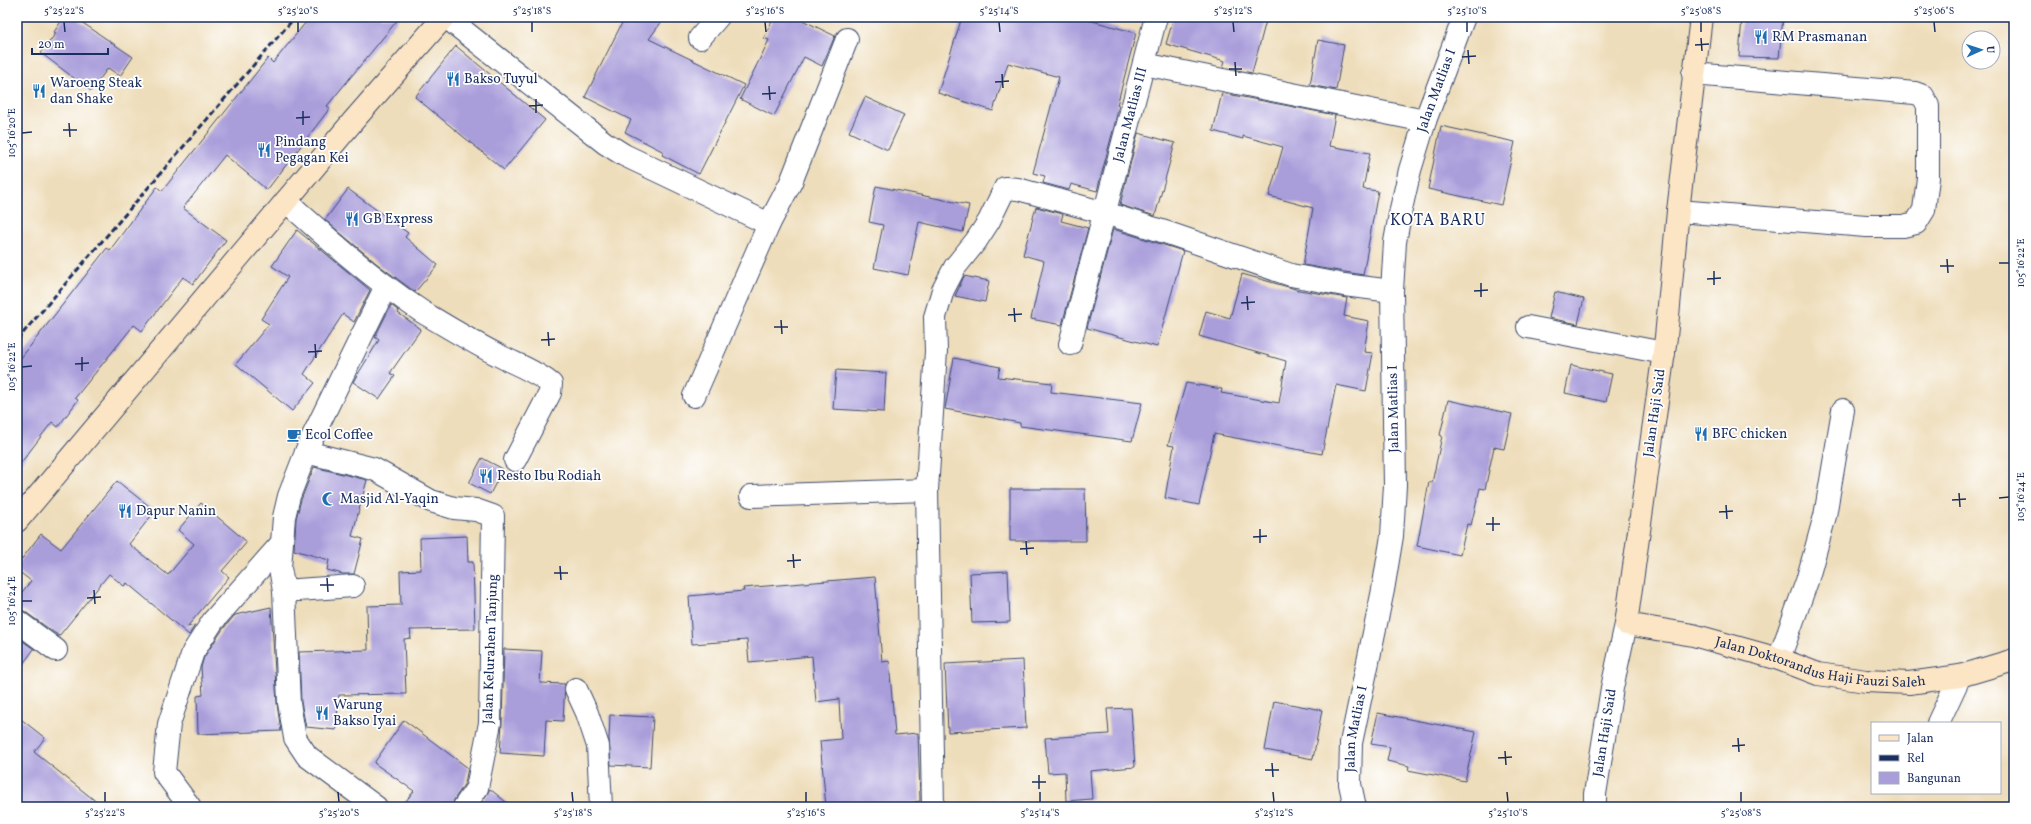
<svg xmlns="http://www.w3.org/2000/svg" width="2031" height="824" font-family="Vollkorn,serif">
<rect width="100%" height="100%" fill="#fff"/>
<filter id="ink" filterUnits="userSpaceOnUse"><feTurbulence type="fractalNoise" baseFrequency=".025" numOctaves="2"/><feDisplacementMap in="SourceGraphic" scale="8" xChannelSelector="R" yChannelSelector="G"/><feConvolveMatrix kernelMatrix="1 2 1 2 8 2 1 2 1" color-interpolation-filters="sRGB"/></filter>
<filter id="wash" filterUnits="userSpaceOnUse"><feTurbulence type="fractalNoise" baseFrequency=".012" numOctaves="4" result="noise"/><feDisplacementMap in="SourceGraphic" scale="16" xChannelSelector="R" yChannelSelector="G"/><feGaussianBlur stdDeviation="0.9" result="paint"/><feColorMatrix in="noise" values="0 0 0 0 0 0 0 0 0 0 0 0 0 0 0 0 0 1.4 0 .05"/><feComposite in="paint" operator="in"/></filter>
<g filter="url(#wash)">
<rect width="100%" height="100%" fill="#eeddba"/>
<g id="blocks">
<path fill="#a99dda" d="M64,17H74L133,57L120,76L108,68L91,91L41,53L56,33L54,32Z
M310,17H400L327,106L330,108L267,190L225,155L183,208L226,240L193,284L183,277L142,331L134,325L75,398L78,400L58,427L52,422L17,468V363L107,248L110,250L157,187L162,191L268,58L273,63Z
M625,17H665L649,39L744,85L699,174L662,155L664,152L625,132L631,120L585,97Z
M774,17H796L835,36L822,66L804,57L774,116L740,99L769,40L764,38Z
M962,17H1089V20L1136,33L1117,105H1119L1114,127L1097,191L1071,184L1069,190L1043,183L1045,176L1033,173L1059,77L1008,63L993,111L938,93Z
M1174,17H1267L1252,73L1223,67L1225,61L1166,44Z
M1742,17H1783L1779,58L1739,57Z
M1318,40L1344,45L1336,90L1310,85Z
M456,46L545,120L504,170L415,97Z
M1222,93L1335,115L1329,146L1370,153L1363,189L1378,191L1363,275L1303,265L1313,208L1269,196L1283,147L1243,136V139L1213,131Z
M865,97L904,115L888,150L849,132Z
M1441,126L1515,142L1501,205L1428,189Z
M1138,133L1175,143L1155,216L1120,205Z
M876,186L969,205L963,232L919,222L908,275L874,268L883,225L869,222Z
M348,189L408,233L405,237L438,265L415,292L376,263L325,220Z
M1036,207L1063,214L1061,221L1088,228L1062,325L1031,319L1044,261L1023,255Z
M1113,229L1183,251L1157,347L1087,328Z
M297,230L370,290L354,322L343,314L304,374L315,383L292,411L236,364L269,324L261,319L288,277L272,266Z
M1242,274L1299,290L1347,298L1344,316L1369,321L1364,352L1373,353L1366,391L1336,385L1322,454L1214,434L1199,505L1165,498L1174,446L1168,445L1186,383L1222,389L1221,393L1279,403L1286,361L1199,336L1206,311L1230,318Z
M964,276L989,281L985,302L955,296Z
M1555,292L1584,299L1578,324L1549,318Z
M391,305L399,311L398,313L421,329L390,373L395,376L379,399L353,382L379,340L375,337Z
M954,358L1000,367L998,377L1052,383L1051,392L1142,403L1132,441L1020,426V423L945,409Z
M1571,365L1612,374L1606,402L1565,393Z
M836,370L886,373L884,412L833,409Z
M1448,400L1512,414L1504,449L1494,447L1485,489L1480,488L1471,525L1467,524L1460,555L1417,546L1429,482L1432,483L1442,436L1440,435Z
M482,458L503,469L490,494L469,483Z
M314,467L367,480L352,536L363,539L354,574H343L327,570L329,560L294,550L296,519L301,500Z
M117,481L155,511L129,544L168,575L194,544L178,530L201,503L247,542L222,571L229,577L187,627L195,625L189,635L127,583L124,586L109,574L59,636L24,611L17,609V598L31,581L17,570V565L41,534L61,549Z
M1010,489H1085L1086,541H1010Z
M467,536L468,562H473L475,629L410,630L411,638L404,639L406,694L339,695L336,730L306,727L301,702L299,652L368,650L367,606L401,605L400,571L421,570L420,538Z
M1008,571L1010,622L972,623L970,573Z
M875,577L882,662L889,661L895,735L918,733L920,801L893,807H826L820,741L841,739L839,699L816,702L812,656L749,662L747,640L692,644L689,596L744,591L743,588Z
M271,607L277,704L281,731L198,734L197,696L203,695L201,667L204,657L223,629L235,615Z
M17,637L34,649L17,672Z
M504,649L542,651L540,683L565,684L563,721L546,720L544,756L500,753L502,723Z
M1023,660L1026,728L948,732L945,664Z
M1274,701L1322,710L1313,759L1265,750Z
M1131,708L1135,767L1090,771L1092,799L1066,801L1065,772L1048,773L1045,738L1109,734L1107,709Z
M1378,713L1476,732L1465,781L1408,770L1409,766L1387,761L1390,747L1371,744Z
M610,715L653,717L650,767L611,765L609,739Z
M17,716L45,738L34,752L103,807H17Z
M404,720L468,768L465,783L454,800L452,807H401L414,791L374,763Z
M490,789L512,807H479Z"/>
</g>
</g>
<g filter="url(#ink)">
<use href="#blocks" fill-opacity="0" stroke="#3b496c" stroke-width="1"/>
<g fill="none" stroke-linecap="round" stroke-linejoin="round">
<defs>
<g id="street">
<path d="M446,17L605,143L624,155L769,224L791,182L847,39"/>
<path d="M700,38L718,17"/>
<path d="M1144,64L1425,121"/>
<path d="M286,201C329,240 373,279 421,311C446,326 472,342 498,355C515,364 536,371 551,384L550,393L515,460"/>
<path d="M1678,211L1866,226H1903L1916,223L1924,210L1928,178V106L1923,96L1915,93L1693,74"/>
<path d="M1528,327L1664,353"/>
<path id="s1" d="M1070,344L1156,17"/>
<path d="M694,396L769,224"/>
<path d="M306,452L374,469L431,501L454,508L476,510L493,516L490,723L477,788L464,807"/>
<path d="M751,496L927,490"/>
<path d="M284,591L353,586"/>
<path d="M17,621L56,650"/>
<path d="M1779,659L1807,581L1825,516L1843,410"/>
<path d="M576,689L587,713L598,746L601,807"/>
<path d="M1938,723L1960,676"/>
<path d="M190,807L164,772L169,724L193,652L213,621L281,544"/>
<path d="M376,807L307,756L295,738L289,703L284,591L280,568L284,517L289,496L310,442L386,286"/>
<path d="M933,807L927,490L936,351L935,317L943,290L955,267L976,241L989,221L1005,188L1018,189L1105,213L1168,233L1291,275L1344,285L1392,291"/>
<path id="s2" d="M1355,807L1350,784L1351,743L1383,590L1392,536L1395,485L1392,291L1395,242L1401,209L1410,170L1425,121L1464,17"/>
<path id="s3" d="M1595,807V794L1612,688L1626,624"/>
</g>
<g id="secondary">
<path id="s4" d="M1701,17L1678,211L1666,337L1626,624L1693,635L1779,659L1818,674L1866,681L1909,683L1960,676L2014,660"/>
<path d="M17,521L354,120L444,17"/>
</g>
</defs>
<use href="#street" stroke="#3b496c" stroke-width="24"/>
<use href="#secondary" stroke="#3b496c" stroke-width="24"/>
<use href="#street" stroke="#fff" stroke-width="22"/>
<use href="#secondary" stroke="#fce5c4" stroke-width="22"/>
<path stroke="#1b2f5e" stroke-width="3" stroke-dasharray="6 3" stroke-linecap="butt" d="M17,340L295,17"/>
</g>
</g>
<path fill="none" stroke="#1b2f5e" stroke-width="1.5" d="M64,22L65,32M298,22V32M532,22V32M765,22L766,32M999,22L1000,32M1233,22L1234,32M1467,22V32M1701,22V32M1934,22L1935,32M1701,38L1702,51M1695,45L1709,44M1468,50L1469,64M1462,57L1476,56M1235,62L1236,76M1229,69H1242M1002,74L1003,88M995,82L1009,81M769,86L770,100M762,94L776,93M536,99V113M529,106L543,105M303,111V125M296,118L310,117M69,123L70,137M63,130H77M22,133L32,132M1947,259L1948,273M1999,263H2009M1940,266H1954M1714,271V285M1707,279L1721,278M1481,283V297M1474,291L1488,290M1247,296L1248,310M1241,303L1255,302M1014,308L1015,322M1008,315L1022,314M781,320L782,334M774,327H788M548,332L549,346M541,340L555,339M315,344L316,358M308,352L322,351M82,357V371M75,364L89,363M22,367L32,366M1959,493L1960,507M1999,498L2009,497M1952,500L1966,499M1726,505L1727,519M1719,512L1733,511M1493,517V531M1486,524H1500M1260,529V543M1253,537L1267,536M1026,541L1027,555M1020,549L1034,548M793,554L794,568M787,561L801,560M560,566L561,580M554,573H568M327,578L328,592M320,585H334M94,590L95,604M87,598L101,597M22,601H32M1738,738L1739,752M1732,746L1745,745M1505,751L1506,765M1498,758L1512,757M1272,763L1273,777M1265,770H1279M1039,775V789M1032,782H1046M105,792V802M338,792L339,802M572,792L573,802M806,792V802M1040,792V802M1273,792L1274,802M1507,792L1508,802M1741,792V802"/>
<defs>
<symbol id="restaurant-bare" viewBox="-9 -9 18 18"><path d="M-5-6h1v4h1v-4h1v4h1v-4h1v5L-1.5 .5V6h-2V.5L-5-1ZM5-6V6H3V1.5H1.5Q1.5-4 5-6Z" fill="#1f6fb2" stroke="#fff" stroke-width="2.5" paint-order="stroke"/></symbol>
<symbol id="cafe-bare" viewBox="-9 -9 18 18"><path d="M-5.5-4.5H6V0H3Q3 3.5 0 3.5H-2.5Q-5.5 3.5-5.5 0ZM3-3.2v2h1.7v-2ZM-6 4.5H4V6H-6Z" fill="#1f6fb2" stroke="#fff" stroke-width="2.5" paint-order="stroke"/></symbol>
<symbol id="mosque-bare" viewBox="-9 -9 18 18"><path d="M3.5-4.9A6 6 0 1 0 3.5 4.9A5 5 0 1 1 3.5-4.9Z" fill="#1f6fb2" stroke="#fff" stroke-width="2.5" paint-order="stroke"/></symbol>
</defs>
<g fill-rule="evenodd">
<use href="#restaurant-bare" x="1751" y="27" width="20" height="20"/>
<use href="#restaurant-bare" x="443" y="69" width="20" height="20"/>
<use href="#restaurant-bare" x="29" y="81" width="20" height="20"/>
<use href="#restaurant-bare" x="254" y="140" width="20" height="20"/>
<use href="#restaurant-bare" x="342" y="209" width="20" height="20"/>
<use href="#restaurant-bare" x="1691" y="424" width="20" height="20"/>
<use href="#cafe-bare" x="284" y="425" width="20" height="20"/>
<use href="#restaurant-bare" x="476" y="466" width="20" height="20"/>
<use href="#mosque-bare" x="319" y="489" width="20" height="20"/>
<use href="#restaurant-bare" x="115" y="501" width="20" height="20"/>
<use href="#restaurant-bare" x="312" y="703" width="20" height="20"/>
</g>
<g text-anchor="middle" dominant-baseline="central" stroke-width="3.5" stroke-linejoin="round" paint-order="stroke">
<g font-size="14" fill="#1b2f5e" stroke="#fff" text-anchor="start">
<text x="1772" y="37">RM Prasmanan</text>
<text x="464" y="79">Bakso Tuyul</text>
<text x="50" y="83">Waroeng Steak<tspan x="50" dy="16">dan Shake</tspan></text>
<text x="275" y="142">Pindang<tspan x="275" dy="16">Pegagan Kei</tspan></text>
<text x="363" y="219">GB Express</text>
<text x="1712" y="434">BFC chicken</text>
<text x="305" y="435">Ecol Coffee</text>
<text x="497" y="476">Resto Ibu Rodiah</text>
<text x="340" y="499">Masjid Al-Yaqin</text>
<text x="136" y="511">Dapur Nanin</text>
<text x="333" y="705">Warung<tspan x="333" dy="16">Bakso Iyai</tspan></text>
</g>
<g font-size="14" fill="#1b2f5e" stroke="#fff">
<text stroke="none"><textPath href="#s2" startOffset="727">Jalan Matlias I</textPath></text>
<text stroke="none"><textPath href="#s1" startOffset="237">Jalan Matlias III</textPath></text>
<text transform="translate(1394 409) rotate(-91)">Jalan Matlias I</text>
<text transform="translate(1655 413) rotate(-82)">Jalan Haji Said</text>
<text transform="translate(491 649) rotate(-88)">Jalan Kelurahen Tanjung</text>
<text stroke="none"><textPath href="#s4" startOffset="811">Jalan Doktorandus Haji Fauzi Saleh</textPath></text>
<text stroke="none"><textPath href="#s2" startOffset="79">Jalan Matlias I</textPath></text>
<text stroke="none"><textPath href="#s3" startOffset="75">Jalan Haji Said</textPath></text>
</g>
<g font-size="16" letter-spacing="1" fill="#1b2f5e" stroke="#fff">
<text x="1438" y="221">KOTA BARU</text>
</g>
</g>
<rect width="2031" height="824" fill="none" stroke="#fff" stroke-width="44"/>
<rect x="1871" y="722" width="130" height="72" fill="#ffffff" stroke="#a4acbf"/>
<rect x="1879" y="735" width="20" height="6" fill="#fce5c4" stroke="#a4acbf"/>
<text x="1907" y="742" font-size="12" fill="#1b2f5e">Jalan</text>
<rect x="1879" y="755" width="20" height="6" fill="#1b2f5e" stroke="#a4acbf"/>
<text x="1907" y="762" font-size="12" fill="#1b2f5e">Rel</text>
<rect x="1879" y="772" width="20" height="12" fill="#a99dda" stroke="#a4acbf"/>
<text x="1907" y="782" font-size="12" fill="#1b2f5e">Bangunan</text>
<g transform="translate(1981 50) rotate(87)"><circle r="19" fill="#ffffff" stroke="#a4acbf"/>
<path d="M0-3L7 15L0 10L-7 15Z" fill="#1f6fb2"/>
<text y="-6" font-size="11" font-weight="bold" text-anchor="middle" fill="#1b2f5e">U</text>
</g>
<path d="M32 48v6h76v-6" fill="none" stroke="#1b2f5e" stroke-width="2"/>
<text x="38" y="48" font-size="12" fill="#1b2f5e" stroke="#ffffff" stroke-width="3" paint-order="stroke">20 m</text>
<rect x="22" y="22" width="1987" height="780" fill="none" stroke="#1b2f5e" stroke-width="1.5"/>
<g font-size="10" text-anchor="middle" fill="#1b2f5e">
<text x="64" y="14">5°25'22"S</text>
<text x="298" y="14">5°25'20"S</text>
<text x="532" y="14">5°25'18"S</text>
<text x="765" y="14">5°25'16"S</text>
<text x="999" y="14">5°25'14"S</text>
<text x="1233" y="14">5°25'12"S</text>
<text x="1467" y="14">5°25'10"S</text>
<text x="1701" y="14">5°25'08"S</text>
<text x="1934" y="14">5°25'06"S</text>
<text transform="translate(11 133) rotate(-90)" y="4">105°16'20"E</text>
<text transform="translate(2020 263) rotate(-90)" y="4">105°16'22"E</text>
<text transform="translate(11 367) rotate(-90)" y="4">105°16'22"E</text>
<text transform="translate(2020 497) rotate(-90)" y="4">105°16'24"E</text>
<text transform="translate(11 601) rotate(-90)" y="4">105°16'24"E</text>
<text x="105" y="816">5°25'22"S</text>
<text x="339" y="816">5°25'20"S</text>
<text x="573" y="816">5°25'18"S</text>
<text x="806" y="816">5°25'16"S</text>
<text x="1040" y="816">5°25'14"S</text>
<text x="1274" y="816">5°25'12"S</text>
<text x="1508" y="816">5°25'10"S</text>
<text x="1741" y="816">5°25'08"S</text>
</g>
</svg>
